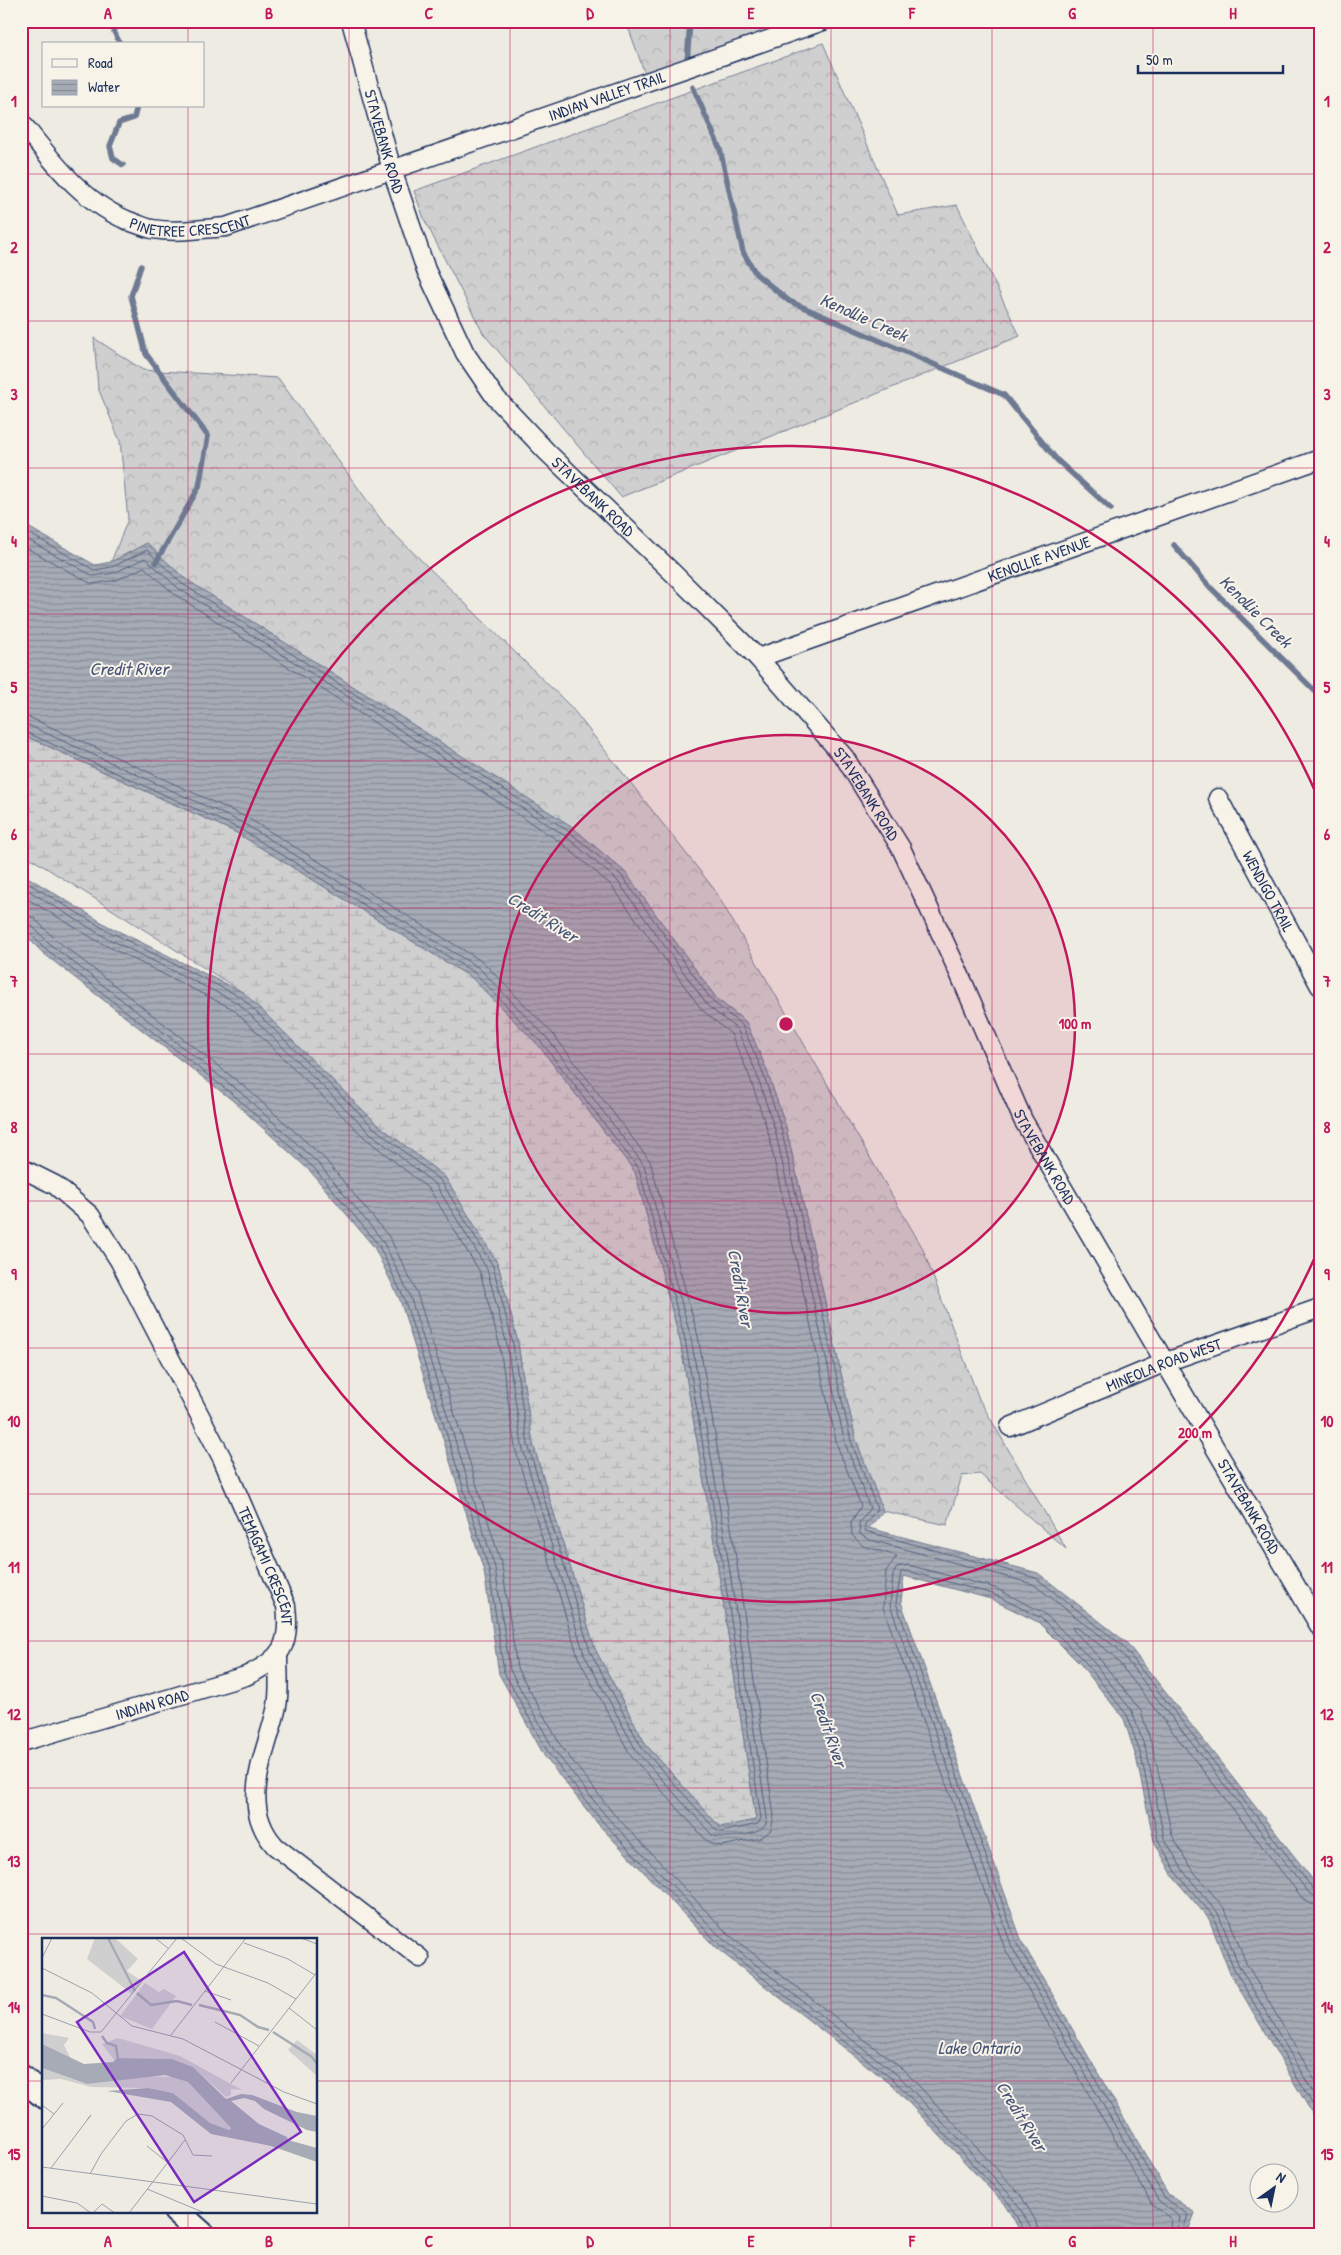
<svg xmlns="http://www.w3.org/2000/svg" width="1341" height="2255" font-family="'Patrick Hand',sans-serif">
<defs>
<pattern id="forest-crowns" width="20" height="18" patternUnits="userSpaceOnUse" patternTransform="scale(1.25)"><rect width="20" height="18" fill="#cfcfcf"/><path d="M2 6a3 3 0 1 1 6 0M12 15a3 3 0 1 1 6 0" fill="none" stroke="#b1b2b4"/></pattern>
<pattern id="wetland-marsh" width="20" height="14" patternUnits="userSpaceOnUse" patternTransform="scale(1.25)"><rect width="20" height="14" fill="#cfcfcf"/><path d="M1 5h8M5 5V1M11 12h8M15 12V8" fill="none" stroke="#b1b2b4"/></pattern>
<pattern id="water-rules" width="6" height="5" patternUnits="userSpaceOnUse" patternTransform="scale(1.25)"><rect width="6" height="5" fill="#a6abb5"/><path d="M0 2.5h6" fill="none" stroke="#868c96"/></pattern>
</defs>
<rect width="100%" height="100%" fill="#eeebe2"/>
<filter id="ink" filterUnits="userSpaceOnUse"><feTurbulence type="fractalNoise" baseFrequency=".02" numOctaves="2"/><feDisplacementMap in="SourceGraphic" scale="10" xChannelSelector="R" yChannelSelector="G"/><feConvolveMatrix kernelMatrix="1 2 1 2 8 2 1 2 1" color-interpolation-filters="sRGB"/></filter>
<g filter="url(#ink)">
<path fill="url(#forest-crowns)" stroke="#757f96" d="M626,21H794L645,74Z
M823,43L898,215L957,205L1020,336L621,497L483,333L425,221L414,191Z
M94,338L143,370L278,378L385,525L571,707L714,889L922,1247L979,1399L1066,1549L980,1474L962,1476L947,1525L883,1511L856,1440L786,1127L766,1068L746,1022L717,999L625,872L571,826L184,578L147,543L111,562L128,519L120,441L98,388Z"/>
<path fill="url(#wetland-marsh)" stroke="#757f96" d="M21,734L237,833L472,978L539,1046L635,1172L680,1340L715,1548L756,1820L720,1827L646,1745L595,1649L533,1444L518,1343L498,1264L445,1177L376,1123L244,993L21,852Z"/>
<path fill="url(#water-rules)" stroke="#6e7992" d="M21,523L95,565L111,562L147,543L184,578L571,826L625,872L717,999L746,1022L766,1068L786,1127L856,1440L883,1511L869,1528L1038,1573L1126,1642L1320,1889V2127L1229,1971L1209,1919L1174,1878L1154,1841L1136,1757L1124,1719L1081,1665L1038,1622L991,1599L904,1576L901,1602L1022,1942L1168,2194L1195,2213L1187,2234H1022L1006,2206L892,2085L716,1948L598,1824L545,1757L499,1674L484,1571L400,1300L374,1247L310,1171L232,1100L43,953L21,931V873L108,926L244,993L376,1123L445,1177L498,1264L518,1343L533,1444L595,1649L646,1745L720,1827L756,1820L715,1548L680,1340L635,1172L539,1046L472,978L237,833L21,734Z"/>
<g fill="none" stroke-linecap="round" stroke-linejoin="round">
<path stroke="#536181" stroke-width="1" d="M21,529L94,570L112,567L147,550L181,583L567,830L621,875L713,1002L742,1025L762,1070L781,1128L851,1441L877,1509L865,1524V1531L1036,1578L1122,1645L1314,1890L1320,1892
M21,536L93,576L114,573L145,558L178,588L564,835L617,880L708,1006L737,1029L756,1072L775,1130L845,1443L870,1508L859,1523L860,1534L867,1539L1033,1584L1118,1649L1309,1893L1320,1898
M21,545L92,584L117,580L144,567L174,594L559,841L611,885L702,1010L731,1034L749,1075L768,1132L837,1445L861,1506L851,1522L852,1535L863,1546L897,1556L886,1571L883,1607L1005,1949L1152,2204L1171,2219L1169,2234
M21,716L31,718L246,817L483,962L553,1034L650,1161L698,1336L734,1545L774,1816L771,1830L761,1838L721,1846L713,1844L706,1840L631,1756L578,1657L515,1448L500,1347L480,1272L430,1190L364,1137L233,1009L99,942L21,895
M21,724L28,725L243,823L479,968L547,1038L644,1165L691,1338L726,1546L767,1817C767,1822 766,1825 763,1828C756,1835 719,1840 712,1835L637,1752L584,1654L522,1446L507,1345L487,1269L436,1185L369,1132L238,1003L103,936L21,886
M21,730L240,829L475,973L542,1043L639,1169L685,1339L720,1547L761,1818L758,1824L721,1832L716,1830L642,1748L590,1651L528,1445L513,1344L493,1266L441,1181L373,1127L241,997L106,930L21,879
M21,914L34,918L55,939L245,1087L324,1158L390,1238L417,1293L502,1566L517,1668L561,1746L612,1812L728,1934L905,2071L1020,2194L1037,2223L1040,2234
M21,922L30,924L50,944L240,1092L318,1163L383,1241L410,1296L495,1568L510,1670L554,1750L606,1816L723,1939L900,2077L1014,2199L1031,2227L1032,2234
M21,928L27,930L46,949L236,1097L314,1168L378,1244L404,1298L489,1570L504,1672L549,1754L602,1821L719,1944L895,2081L1009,2203L1026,2234
M1320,1906L1311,1904L1303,1899L1113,1655L1076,1627H1073V1630L1095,1653L1141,1711L1154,1752L1172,1835L1190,1867L1225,1909L1246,1963L1320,2089
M1176,2234L1180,2217L1158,2200L1012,1947L890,1605L893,1575L897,1567L908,1565L995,1588L1044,1613L1090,1658L1132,1711L1147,1754L1164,1838L1184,1872L1218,1913L1239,1966L1320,2104
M1182,2234L1188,2215L1164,2197L1017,1944L896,1603L901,1572L907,1571L993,1594L1041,1618L1085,1662L1127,1715L1141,1755L1158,1840L1178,1875L1213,1916L1234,1969L1320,2117"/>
<path stroke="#6e7992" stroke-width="5.5" d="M109,21L120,44
M687,63L690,21
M693,87L720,149L743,252L756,274L789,301L1004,395L1057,460L1111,509
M123,165L113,158L110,146L119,123L134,118L137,106
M141,266L131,296L146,354L208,436L199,487L156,562
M1174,545L1210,587L1320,696"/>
<defs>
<g id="minor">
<path id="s1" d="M351,21L392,170L426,270L465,353L495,397L547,452L674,574L758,658L845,758L901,848L959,973L1023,1120L1320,1627"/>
<path id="s2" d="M21,122C53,162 84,205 134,223C140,225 146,228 152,229C177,233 201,229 226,227L823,21"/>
<path id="s3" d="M758,658L1320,459"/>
<path id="s4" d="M1218,798L1320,986"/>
<path id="s5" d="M21,1168L55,1185L90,1215L119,1260L222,1458L286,1606C291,1646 281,1659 246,1676L21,1742"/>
<path id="s6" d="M1010,1427L1166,1362L1320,1308"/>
<path d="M278,1656C278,1672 280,1690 277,1706C267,1754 237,1803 275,1846L420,1958"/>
</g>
<path id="secondary" d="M21,2077L44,2096
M176,2211L202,2234"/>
</defs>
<use href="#minor" stroke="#1b2f5e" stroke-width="21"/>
<use href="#secondary" stroke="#1b2f5e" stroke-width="28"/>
<use href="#minor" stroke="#f7f3e8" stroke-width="18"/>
<use href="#secondary" stroke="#f7f3e8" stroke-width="24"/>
</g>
</g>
<path fill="none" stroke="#c2185b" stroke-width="1" stroke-opacity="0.55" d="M188,21V44M349,21V2234M510,21V2234M670,21V2234M831,21V2234M992,21V2234M1153,21V2234M188,106V1939M21,174H1320M21,321H1320M21,468H1320M21,614H1320M21,761H1320M21,908H1320M21,1054H1320M21,1201H1320M21,1348H1320M21,1494H1320M21,1641H1320M21,1788H1320M21,1934H1320M21,2081H44M316,2081H1320M188,2211V2234"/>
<circle cx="786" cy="1024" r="289" fill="#c2185b" fill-opacity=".12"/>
<g fill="none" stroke="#c2185b" stroke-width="2.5">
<circle cx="786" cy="1024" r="289"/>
<path d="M1318 1250A578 578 0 1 1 1318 798"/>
</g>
<g text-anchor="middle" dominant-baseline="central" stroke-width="4" stroke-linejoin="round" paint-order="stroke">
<g font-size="16" fill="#1b2f5e" stroke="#f7f3e8">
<text stroke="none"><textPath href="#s2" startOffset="650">INDIAN VALLEY TRAIL</textPath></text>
<text stroke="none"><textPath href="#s1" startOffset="125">STAVEBANK ROAD</textPath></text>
<text stroke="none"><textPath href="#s2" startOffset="211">PINETREE CRESCENT</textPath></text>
<text stroke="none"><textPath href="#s1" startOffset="545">STAVEBANK ROAD</textPath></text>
<text stroke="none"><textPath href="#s3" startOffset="298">KENOLLIE AVENUE</textPath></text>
<text stroke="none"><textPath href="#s1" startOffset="950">STAVEBANK ROAD</textPath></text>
<text stroke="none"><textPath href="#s4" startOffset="106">WENDIGO TRAIL</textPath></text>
<text stroke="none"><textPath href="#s1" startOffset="1355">STAVEBANK ROAD</textPath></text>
<text stroke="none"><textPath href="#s6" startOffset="166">MINEOLA ROAD WEST</textPath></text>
<text stroke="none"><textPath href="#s1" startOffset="1760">STAVEBANK ROAD</textPath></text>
<text stroke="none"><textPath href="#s5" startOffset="478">TEMAGAMI CRESCENT</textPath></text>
<text transform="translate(152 1704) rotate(-16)">INDIAN ROAD</text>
</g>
<g font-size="18" font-style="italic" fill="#455478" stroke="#f7f3e8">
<text transform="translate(864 317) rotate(24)">Kenollie Creek</text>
<text transform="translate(1256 611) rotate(45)">Kenollie Creek</text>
<text x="129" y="668">Credit River</text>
<text transform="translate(543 917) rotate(32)">Credit River</text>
<text transform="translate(741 1288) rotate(80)">Credit River</text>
<text transform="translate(829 1729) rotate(71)">Credit River</text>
<text x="979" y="2047">Lake Ontario</text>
<text transform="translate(1022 2116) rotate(58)">Credit River</text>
</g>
</g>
<g transform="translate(42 1938)">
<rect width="275" height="275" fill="#eeebe2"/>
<path d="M53,0H73L96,21L85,33L100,43L90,56L45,21ZM103,45L117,54L122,51L134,58L110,91L78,78ZM0,95L27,100L22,107L29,121L0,106ZM76,100L138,118L200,152L189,151V157L184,159L151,129L130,121L75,120L73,123L60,106ZM255,102L275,117V138L246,112Z" fill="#cfcfcf"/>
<path d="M0,130L45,146L97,138L132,139L146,144L189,190L187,192L168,185L131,155L106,150L49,149L19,141L0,142Z" fill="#cfcfcf"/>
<path d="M0,106L42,126L71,124L75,120L130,121L151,129L184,161L199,156L210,157L255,174L275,178V194L265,192L222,171L213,163L202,160L189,163L217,186L245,199L246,202L275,210V224L229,208L169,196L129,164L65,153L106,150L131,155L168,185L187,192L189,190L146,144L123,137L45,146L0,130Z" fill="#a6abb5"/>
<path fill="none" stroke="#a6abb5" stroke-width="2.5" d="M66,0L93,53M95,55L109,67L135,63L150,67M0,57L14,60L51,84L53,91M157,67L198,77L216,89L227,92M231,94L270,119L275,126M60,98L65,105L74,108L76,121"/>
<path fill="none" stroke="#9aa0ad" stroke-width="1" d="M113,0L127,11M139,0L174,26L226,45L254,61M259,0L275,6M202,5L246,21L273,37M0,20L10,0M0,30L50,55L90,88L141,101L242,154L275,166M163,53L189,62M247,70L275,92M0,76L48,94H59L135,0M173,84L217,108M129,97L204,0M189,145L275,34M0,167L12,176M0,191L21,165M105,208L125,224M0,229L275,266M9,230L49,177L45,182M48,236L59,216L84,183L96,176L110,178L141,197L151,217L170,218M105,251L163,275M0,258L35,265L49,275M51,275L60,266L73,275M87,275L143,202"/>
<path fill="#7b2cbf" fill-opacity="0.15" stroke="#7b2cbf" stroke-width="2.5" d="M142,14L259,194L152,264L35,84Z"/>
<rect width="275" height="275" fill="none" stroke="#1b2f5e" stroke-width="2.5"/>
</g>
<circle cx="786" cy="1024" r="8" fill="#c2185b" stroke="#f7f3e8" stroke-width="2.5"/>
<g font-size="15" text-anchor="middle" font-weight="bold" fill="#c2185b" stroke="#f7f3e8" stroke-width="4" stroke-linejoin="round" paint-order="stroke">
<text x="1075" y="1029">100 m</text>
<text x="1195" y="1438">200 m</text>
</g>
<rect width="1341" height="2255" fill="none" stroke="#f7f3e8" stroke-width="55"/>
<rect x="42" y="42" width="162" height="65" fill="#f7f3e8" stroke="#9fa5b1"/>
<rect x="52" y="59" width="25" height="8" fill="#f7f3e8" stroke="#9fa5b1"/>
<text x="88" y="68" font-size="15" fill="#1b2f5e">Road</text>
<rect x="52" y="80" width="25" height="15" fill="url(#water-rules)" stroke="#9fa5b1"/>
<text x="88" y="92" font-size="15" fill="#1b2f5e">Water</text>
<g transform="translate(1274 2188) rotate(33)"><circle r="24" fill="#f7f3e8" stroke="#9fa5b1"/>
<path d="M0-4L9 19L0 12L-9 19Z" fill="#1b2f5e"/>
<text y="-8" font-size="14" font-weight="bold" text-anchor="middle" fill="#1b2f5e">N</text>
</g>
<path d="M1138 65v8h145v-8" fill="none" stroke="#1b2f5e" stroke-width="2.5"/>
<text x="1146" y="65" font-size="15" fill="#1b2f5e" stroke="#f7f3e8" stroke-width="4" paint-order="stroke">50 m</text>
<rect x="28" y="28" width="1286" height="2200" fill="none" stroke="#c2185b" stroke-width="2"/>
<g font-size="16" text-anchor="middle" font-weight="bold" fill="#c2185b">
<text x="108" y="19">A</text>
<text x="269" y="19">B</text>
<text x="429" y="19">C</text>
<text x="590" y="19">D</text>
<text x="751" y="19">E</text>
<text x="912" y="19">F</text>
<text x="1072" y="19">G</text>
<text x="1233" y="19">H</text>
<text x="14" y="107">1</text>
<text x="1327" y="107">1</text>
<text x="14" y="253">2</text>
<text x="1327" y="253">2</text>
<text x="14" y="400">3</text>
<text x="1327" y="400">3</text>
<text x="14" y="547">4</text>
<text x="1327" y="547">4</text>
<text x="14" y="693">5</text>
<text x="1327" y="693">5</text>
<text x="14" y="840">6</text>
<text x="1327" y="840">6</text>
<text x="14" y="987">7</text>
<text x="1327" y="987">7</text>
<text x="14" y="1133">8</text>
<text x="1327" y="1133">8</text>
<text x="14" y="1280">9</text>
<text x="1327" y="1280">9</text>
<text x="14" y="1427">10</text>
<text x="1327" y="1427">10</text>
<text x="14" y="1573">11</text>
<text x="1327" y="1573">11</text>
<text x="14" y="1720">12</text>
<text x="1327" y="1720">12</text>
<text x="14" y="1867">13</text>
<text x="1327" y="1867">13</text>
<text x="14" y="2013">14</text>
<text x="1327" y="2013">14</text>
<text x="14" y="2160">15</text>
<text x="1327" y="2160">15</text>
<text x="108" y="2247">A</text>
<text x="269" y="2247">B</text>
<text x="429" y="2247">C</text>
<text x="590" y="2247">D</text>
<text x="751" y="2247">E</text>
<text x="912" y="2247">F</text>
<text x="1072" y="2247">G</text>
<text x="1233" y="2247">H</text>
</g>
</svg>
